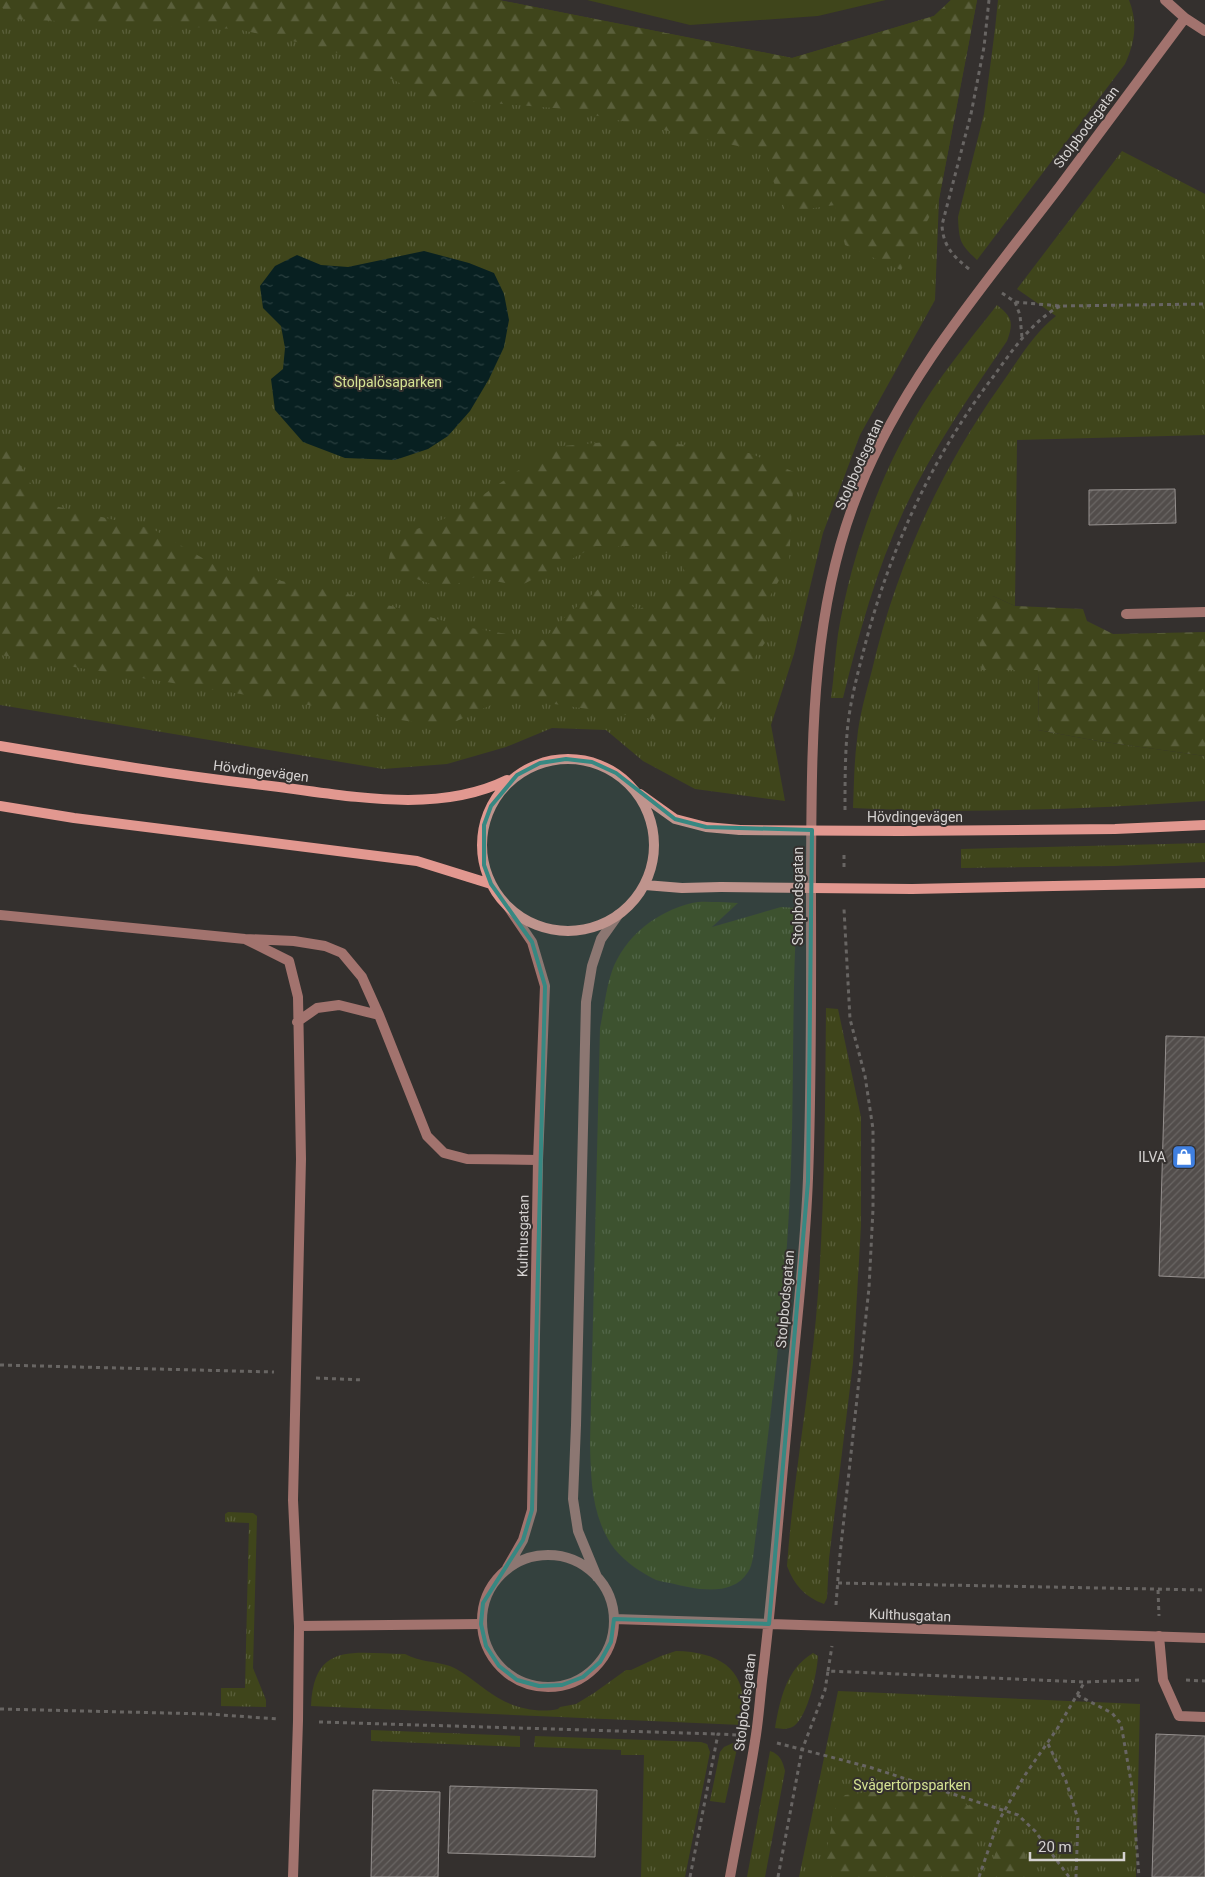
<svg xmlns="http://www.w3.org/2000/svg" width="1205" height="1877" font-family="Roboto,sans-serif">
<defs>
<pattern id="grass-tufts" width="24" height="20" patternUnits="userSpaceOnUse" patternTransform="scale(1.25)"><rect width="24" height="20" fill="#3f451b"/><path d="M3 7l-1-3M5 7V3M7 7l1-3M15 17l-1-3M17 17v-4M19 17l1-3" fill="none" stroke="#5a5f3b"/></pattern>
<pattern id="forest-firs" width="22" height="20" patternUnits="userSpaceOnUse" patternTransform="scale(1.25)"><rect width="22" height="20" fill="#3f451b"/><path d="M5 1l3.5 6h-7zM16 11l3.5 6h-7z" fill="#5a5f3b"/></pattern>
<pattern id="water-ripples" width="26" height="14" patternUnits="userSpaceOnUse" patternTransform="scale(1.25)"><rect width="26" height="14" fill="#082021"/><path d="M2 4q2-2 4 0t4 0M15 11q2-2 4 0t4 0" fill="none" stroke="#2b4040"/></pattern>
<pattern id="building-hatch" width="6" height="6" patternUnits="userSpaceOnUse" patternTransform="scale(1.25)"><rect width="6" height="6" fill="#524d4b"/><path d="M-1 1l2-2M0 6l6-6M5 7l2-2" fill="none" stroke="#6a6664"/></pattern>
</defs>
<rect width="100%" height="100%" fill="#34302e"/>
<path fill="url(#grass-tufts)" d="M0,0H499L792,58L934,16L951,0H977L939,199L935,300L860,435L823,533L794,654L771,725L785,801L695,789L643,761L606,730L552,728L506,747L447,764L383,769L0,705Z
M998,0H1129C1138,23 1135,42 1125,64L977,260C960,244 959,241 958,217L984,114L995,29Z
M1122,151L1205,194V435L1017,440L1015,606L993,596L982,670H1039L1038,730L1098,741L1205,756V801C1088,809 971,814 853,808C854,786 854,763 857,740C859,717 866,693 872,670C896,568 939,472 1000,386C1017,362 1033,334 1056,316L1017,289Z
M997,305C1012,317 1014,322 1007,341C970,395 932,450 904,510C876,570 859,634 843,698H831C834,677 835,655 838,634C850,563 876,483 913,421C937,379 968,342 997,305Z
M1205,843V862L1114,866L961,868V849Z
M719,902L738,903L712,927L781,907L797,908C791,1009 795,1110 789,1211C783,1327 767,1442 753,1558C752,1562 751,1568 748,1572C732,1598 694,1589 670,1583C664,1582 657,1581 652,1578C637,1570 620,1558 611,1544C591,1513 591,1478 590,1444L600,1028C604,1009 606,988 612,971C625,936 656,912 692,903C700,901 710,902 719,902Z
M826,1008L838,1009L861,1117V1226L853,1363L829,1559L827,1598L824,1604C805,1597 794,1585 787,1566C793,1483 808,1401 816,1318C825,1215 825,1111 826,1008Z
M228,1512L253,1513L257,1516L253,1668L266,1700V1707L221,1706V1688H245L249,1523L225,1522V1514Z
M676,1651C725,1652 751,1674 742,1725L311,1706C314,1640 355,1654 405,1654C419,1662 435,1661 450,1666C466,1673 478,1685 492,1694C510,1707 537,1714 558,1709L560,1707L576,1704L594,1693L626,1670H631L661,1656Z
M813,1653L818,1656C817,1673 808,1716 794,1726C787,1730 782,1729 775,1728C780,1700 786,1669 813,1653Z
M838,1691L1140,1704L1136,1877H799Z
M371,1730L520,1736V1747L371,1741Z
M535,1736L701,1742L707,1744L710,1752L685,1877H641L644,1755H621V1750L534,1747Z
M733,1743L738,1744L725,1803L710,1801L720,1752L724,1747Z
M770,1751C780,1754 783,1762 785,1771L765,1877H747Z"/>
<path fill="url(#forest-firs)" d="M0,0H499L792,58L934,16L951,0H977L939,199L901,270L845,245L835,205L786,212L761,151L566,109L431,98L329,49L237,29L12,19L0,5Z
M0,430L42,503L153,529L221,569L352,595L465,627L543,640L567,615L602,586L638,610L686,583L681,557L643,546H596L520,586L475,577L444,589L387,568L393,538L454,515L552,447L639,439L749,453L794,472L789,563L766,603L769,637L706,727L508,697L444,727L0,655Z
M993,596L1015,606L1083,609L1087,621L1113,634L1205,632V756L1098,741L1038,730L1039,670H982L977,619Z
M909,1787L977,1808V1852L969,1877H821L836,1805L845,1795Z
M1017,1834L1023,1842L1029,1877H987L999,1843Z"/>
<path fill="#3f451b" d="M587,0H886L818,16L690,25Z"/>
<path fill="url(#water-ripples)" d="M424,251L469,263L494,273L504,294L509,320L504,347L489,379L470,411L448,436L428,449L395,460L345,458L303,442L275,410L271,379L283,369L285,348L281,326L263,308L260,286L275,266L297,255L321,265L348,267Z"/>
<path fill="url(#building-hatch)" stroke="#95908e" d="M1175,489L1176,523L1089,525V490Z
M1166,1036L1205,1037V1278L1159,1276Z
M1156,1734L1205,1736V1877H1152Z
M450,1786L597,1790L595,1857L448,1853Z
M373,1790L440,1792L438,1877H371Z"/>
<g fill="none" stroke-linecap="round" stroke-linejoin="round">
<path stroke="#686563" stroke-width="3" stroke-dasharray="4 4" stroke-linecap="butt" d="M969,269C953,256 943,246 942,225L971,114L984,47L989,0
M1002,293L1015,302L1060,306L1205,304
M1015,302L1020,315L1022,338
M845,810C845,785 845,759 847,734C849,706 857,676 864,649C889,551 932,457 993,377C1012,351 1031,322 1060,306
M844,867V851
M0,1365L274,1372
M316,1378L364,1380
M838,1583L1205,1590
M1158,1590L1159,1616
M836,1605L839,1564L869,1288L873,1209V1129L865,1076L850,1019L844,909
M828,1671L832,1646
M1186,1680L1205,1681
M1077,1695L1112,1713L1121,1724L1132,1787L1139,1877
M0,1709L208,1714L278,1719
M319,1722L718,1734
M777,1743L869,1767L1018,1815L1035,1831L1069,1877
M1048,1744L1066,1781L1078,1819L1076,1877
M690,1877L718,1734L736,1735
M778,1877L802,1750L825,1690L828,1671L1084,1682L1142,1680
M979,1877L998,1822L1025,1775L1057,1729L1084,1683"/>
<path stroke="#a2736e" stroke-width="10" d="M0,915L245,939L294,941L325,946L342,953L362,977L379,1015L427,1136L444,1153L467,1159L538,1160
M245,939L289,961L298,997L301,1159L293,1500L299,1626L298,1721L293,1877
M297,1022L317,1008L339,1005L379,1015
M299,1626L481,1624
M1159,1636L1163,1680L1179,1716L1205,1717"/>
<path stroke="#a2736e" stroke-width="10" d="M1165,0L1185,18L1205,31
M1126,614L1205,612
M482 1621a66 66 0 1 1 132 0a66 66 0 1 1-132 0Z
M507,1568L523,1540L532,1510L538,1160L545,986L532,942L509,908
M597,1577L578,1531L573,1499L576,1425L586,1002L592,966L601,939L618,915
M614,1619L1205,1638
M730,1877C738,1832 748,1786 755,1741C759,1718 760,1695 763,1672C773,1590 779,1507 787,1425C794,1343 805,1261 808,1178C812,1076 811,974 811,871C812,743 810,611 859,490C904,377 987,282 1060,186C1102,130 1143,74 1185,18"/>
<path stroke="#e29890" stroke-width="10" d="M0,746C90,761 180,776 271,786C346,795 436,815 507,780
M482 845a86 86 0 1 1 172 0a86 86 0 1 1-172 0Z
M640,794L675,819L706,827L740,830
M0,806L74,818L417,861L491,884
M900,831L1115,829L1205,825
M645,885L682,888L721,887
M912,889L1205,883"/>
<path stroke="#e29890" stroke-width="10" d="M740,830L900,831
M721,887L912,889"/>
</g>
<path fill="#378882" fill-opacity="0.2" stroke="#378882" stroke-width="4" stroke-linejoin="round" d="M566,759L592,762L616,773L675,819L706,827L812,830L808,1182L769,1624L614,1619L611,1642L600,1662L583,1677L562,1685L539,1686L517,1680L499,1666L486,1646L481,1624L483,1603L523,1540L532,1510L545,986L532,942L491,884L484,865V825L491,806L517,775L540,763Z"/>
<defs>
<symbol id="shop-square" viewBox="-11 -11 22 22"><rect x="-9" y="-9" width="18" height="18" rx="4" fill="#3f7fe0" stroke="#34302e"/><path d="M-5-2.5h2.3a2.7 3.5 0 0 1 5.4 0H5L5.5 6h-11ZM-1.5-2.5h3a1.5 2.3 0 0 0-3 0Z" fill="#fff"/></symbol>
</defs>
<g fill-rule="evenodd">
<use href="#shop-square" x="1170" y="1143" width="28" height="28"/>
</g>
<g text-anchor="middle" dominant-baseline="central" stroke-width="4" stroke-linejoin="round" paint-order="stroke">
<g font-size="14" fill="#d5d2d1" stroke="#34302e">
<text transform="translate(1086 127) rotate(-53)">Stolpbodsgatan</text>
<text transform="translate(859 464) rotate(-66)">Stolpbodsgatan</text>
<text transform="translate(261 771) rotate(7)">Hövdingevägen</text>
<text x="915" y="817">Hövdingevägen</text>
<text transform="translate(798 896) rotate(-90)">Stolpbodsgatan</text>
<text transform="translate(523 1236) rotate(-89)">Kulthusgatan</text>
<text transform="translate(785 1299) rotate(-85)">Stolpbodsgatan</text>
<text transform="translate(910 1615) rotate(2)">Kulthusgatan</text>
<text transform="translate(745 1702) rotate(-83)">Stolpbodsgatan</text>
</g>
<g font-size="14" fill="#d5e393" stroke="#34302e">
<text x="388" y="382">Stolpalösaparken</text>
<text x="912" y="1785">Svågertorpsparken</text>
</g>
<g font-size="14" fill="#d5d2d1" stroke="#34302e" text-anchor="end">
<text x="1166" y="1157">ILVA</text>
</g>
</g>
<path d="M1030 1852v8h94v-8" fill="none" stroke="#d5d2d1" stroke-width="2.5"/>
<text x="1038" y="1852" font-size="15" fill="#d5d2d1" stroke="#34302e" stroke-width="4" paint-order="stroke">20 m</text>
</svg>
